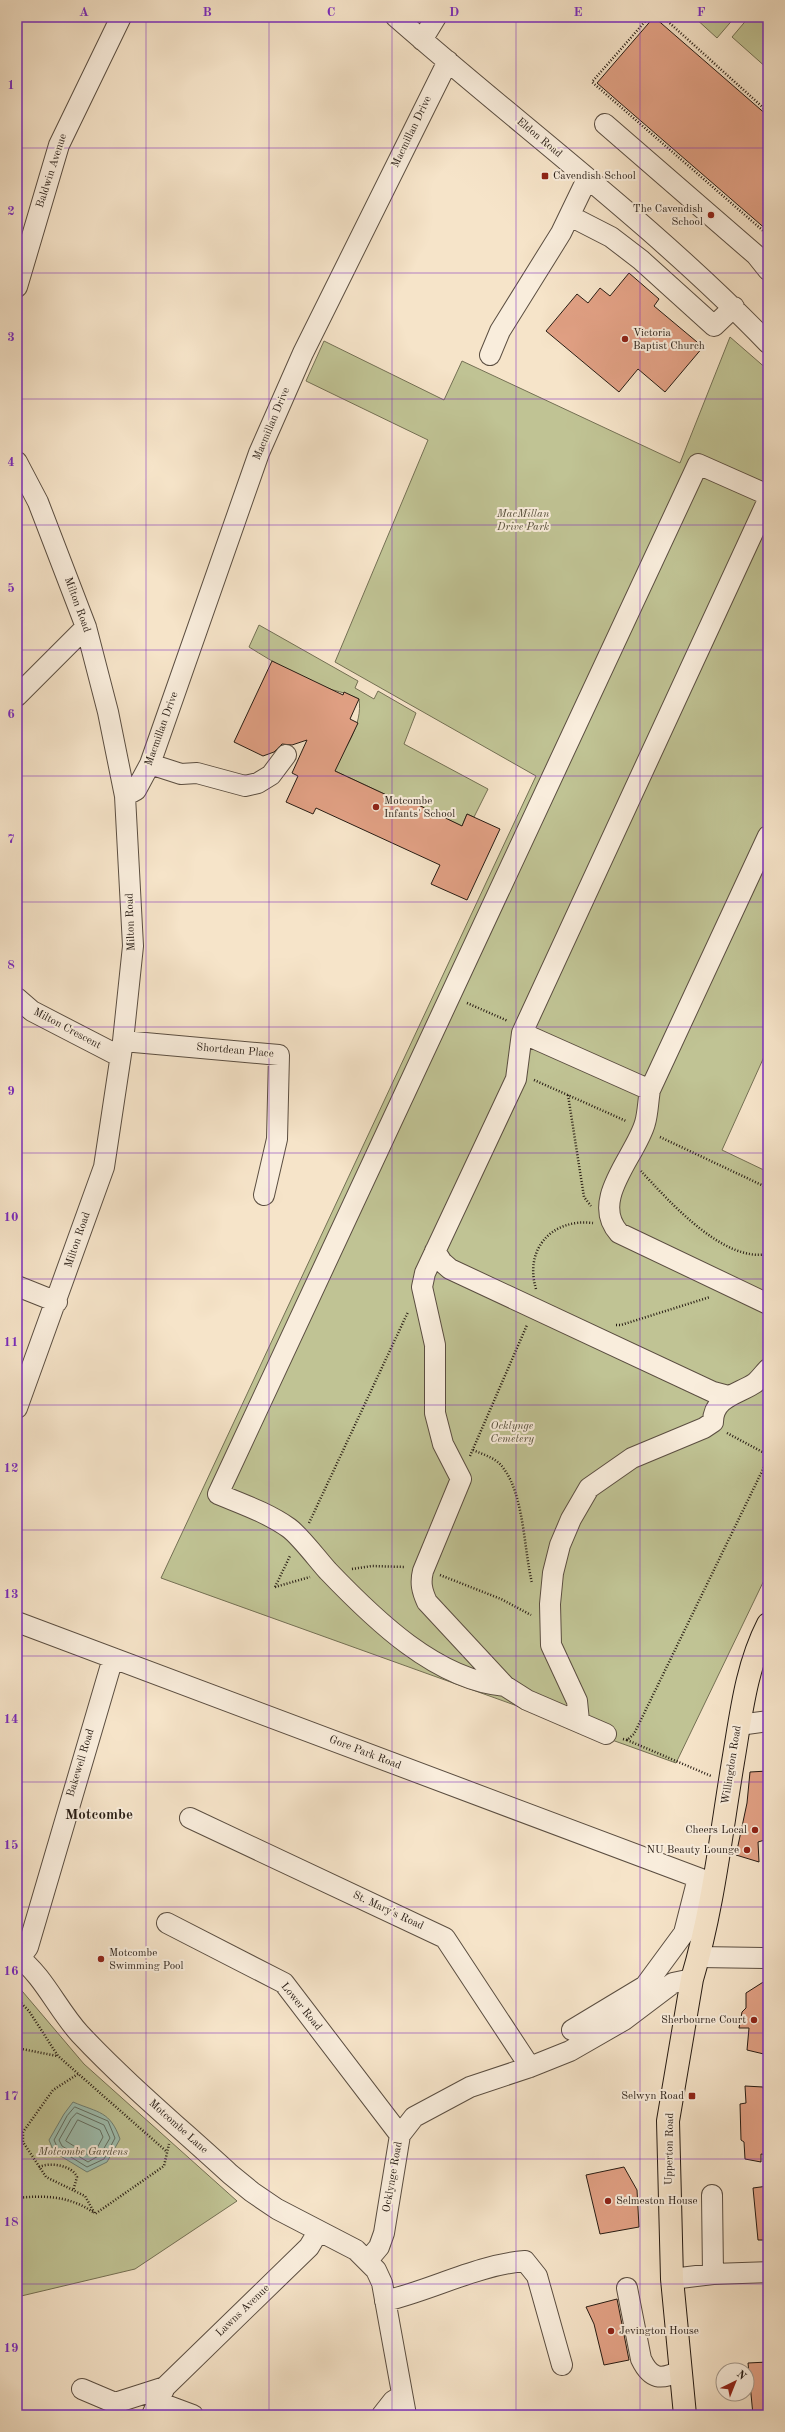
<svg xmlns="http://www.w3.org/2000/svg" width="785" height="2432" font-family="'Old Standard TT',serif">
<rect width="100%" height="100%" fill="#f6e4c9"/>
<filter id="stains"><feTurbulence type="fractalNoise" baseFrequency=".005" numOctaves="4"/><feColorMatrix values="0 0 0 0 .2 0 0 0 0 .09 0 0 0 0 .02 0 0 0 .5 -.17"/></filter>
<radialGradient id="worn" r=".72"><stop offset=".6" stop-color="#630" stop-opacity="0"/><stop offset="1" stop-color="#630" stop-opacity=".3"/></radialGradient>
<path fill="#c0c394" stroke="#747054" d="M694,17H735L717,38Z
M749,17H768V69L732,37Z
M730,337L768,370V1048L722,1150L768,1172V1572L676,1763L161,1578L536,776L335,662L428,440L306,381L324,341L444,400L462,361L680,463Z
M259,625L358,681L355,688L374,699L378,691L416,713L404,744L488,789L474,817L467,814L462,826L410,801L408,805L333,770C345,748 363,725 359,699C350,695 342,692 333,690C305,681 273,662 249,647Z
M17,1985L84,2064L237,2201L135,2269L17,2297Z"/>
<path fill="#9ebfb0" stroke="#6e7e72" d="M73,2102C99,2113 110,2111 120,2139L107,2162L87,2172L54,2152L49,2140L64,2114Z"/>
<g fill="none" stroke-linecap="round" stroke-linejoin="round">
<path stroke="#626e62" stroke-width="1" d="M75,2107L108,2121L115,2138L104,2159L87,2167L58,2149L54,2140L67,2116Z
M77,2113L104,2125L110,2138L100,2155L88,2162L62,2146L59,2140L71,2119Z
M78,2120L100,2130L103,2137L96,2150L88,2155L66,2141Z"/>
</g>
<path fill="#e2a185" stroke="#271c14" d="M654,17L768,116V231L597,83Z
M629,273L659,299L654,306L703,347L665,392L638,369L619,392L546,331L577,294L588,303L600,288L610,296Z
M272,661L343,695L344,692L359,699L350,719L358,723L335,771L408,805L410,801L462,826L467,814L500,829L467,900L431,884L440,865L316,808L313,814L286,802L298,776L292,773L307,740L292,745L282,744L274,752L263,756L234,742Z
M768,1771L766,1782L768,1839L758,1842L759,1862L736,1855L747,1803L750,1772Z
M768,1979V2055L747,2050L749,2028H739L742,2012L746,2008V1993Z
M745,2086L763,2087L764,2092H768V2155L761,2154V2162L745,2159L744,2142L741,2140L740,2104L746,2103Z
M624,2167L637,2190L639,2227L600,2234L586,2175Z
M768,2186V2240H758L753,2188Z
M617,2299L629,2360L604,2365L594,2324L586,2307Z
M768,2362V2415H753L748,2363Z"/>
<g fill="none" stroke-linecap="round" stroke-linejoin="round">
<defs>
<path id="minor" d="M396,17C519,125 654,225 768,343
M422,40L436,17
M605,124L756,255L768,270
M570,216L611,237L641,260L714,326L734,307
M17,287L59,145L121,17
M490,355L500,331L561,233L587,179
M17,462L38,502L86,627L108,712L125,796L133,946L123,1041L104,1167L17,1408
M17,696L86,627
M150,764L181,774L197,773L245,786L258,783L271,775L286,755
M125,796L136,790L150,764L259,453L303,353L448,61
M768,836L650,1090C648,1101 648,1113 645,1123C636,1156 589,1200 619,1233L768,1304
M17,998L32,1011L119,1056
M522,1033L650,1090
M123,1041L279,1055L277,1139L264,1195
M435,1251L442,1262L450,1269L713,1392L728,1396
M17,1286L57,1302
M17,1622L712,1883
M505,1686C436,1680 374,1619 328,1571C318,1560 300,1536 289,1528C268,1513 242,1504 218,1494L698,464L768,495
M579,1721L577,1701L551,1645L550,1604L553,1573L560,1545L571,1519L589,1488L632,1458L704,1428L713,1422C713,1397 739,1394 755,1383C760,1379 764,1373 768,1369
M739,1725L768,1721
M606,1734L527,1700L505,1686L427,1602C422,1591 420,1583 423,1571L461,1479L443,1444L435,1413V1345L422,1287L425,1273L516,1079L522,1033L768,500
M190,1818L445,1938L530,2067
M167,1923L284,1983L400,2135
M17,1956C44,1976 57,2009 80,2034C127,2084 180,2128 230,2174L252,2192L277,2209L356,2250L376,2270L382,2283L406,2415
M699,1957L768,1958
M20,1958L28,1947L113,1658
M572,2030L645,1986L684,1933L698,1878
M368,2260L379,2247L384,2233L400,2135L414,2117L470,2087L530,2067L570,2051L624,2020L673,1983L692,1979
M713,2274L768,2272
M672,2279L713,2274L712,2195
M627,2288L641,2359C651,2380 661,2380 680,2371
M385,2301C432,2290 477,2265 525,2261L537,2276L562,2365
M82,2389L115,2403L165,2387
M158,2402L193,2415
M152,2415L165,2387L309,2247L318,2232
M382,2415L393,2401L401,2396"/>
<path id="major" d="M685,2415L672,2279L668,2121L692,1979C713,1909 721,1834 733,1762C741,1715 746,1667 768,1624"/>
</defs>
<use href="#minor" stroke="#5b4e41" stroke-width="22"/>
<use href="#major" stroke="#271c14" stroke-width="24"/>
<path stroke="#271c14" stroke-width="2.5" stroke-dasharray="1 2" stroke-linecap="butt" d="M649,17L592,82L768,235
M663,17L768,112
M467,1003L508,1021
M534,1080L626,1121
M568,1095L584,1197L591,1206
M660,1137L768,1188
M641,1171C668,1200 723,1263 768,1254
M536,1289C524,1249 552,1218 593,1223
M616,1325H621L710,1297
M727,1433L768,1455
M473,1450C484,1455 497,1458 504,1469C524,1496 524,1550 532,1583
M470,1456L527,1325
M309,1523L408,1312
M352,1569L372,1566L405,1567
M440,1575L501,1599L531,1615
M275,1587L290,1556
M275,1587L310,1577
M623,1739L627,1740L634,1734L768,1459
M627,1740L711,1776
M17,1999L29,2011L58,2056L166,2151
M17,2048L57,2056
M78,2074L53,2090L23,2132V2142L46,2177L85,2196L95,2214L164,2166L169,2144
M39,2167C50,2162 72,2165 77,2177L73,2191
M17,2198C45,2195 69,2196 93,2212"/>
<use href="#minor" stroke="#f9eddc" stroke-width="20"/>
<use href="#major" stroke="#f6e4c9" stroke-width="22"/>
</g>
<path fill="none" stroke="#7b2cbf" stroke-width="1" stroke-opacity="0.55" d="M146,17V2415M269,17V2415M392,17V2415M516,17V2415M640,17V2415M17,148H768M17,273H768M17,399H768M17,525H768M17,650H768M17,776H768M17,902H768M17,1027H768M17,1153H768M17,1279H768M17,1405H768M17,1530H768M17,1656H768M17,1782H768M17,1907H768M17,2033H768M17,2159H768M17,2284H768"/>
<g fill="#8f2418" stroke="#f9eddc" stroke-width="1.5">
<rect x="541" y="172" width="8" height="8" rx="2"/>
<circle cx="711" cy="215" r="4"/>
<circle cx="625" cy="339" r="4"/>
<circle cx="376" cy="807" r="4"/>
<circle cx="755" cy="1830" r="4"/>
<circle cx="747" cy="1850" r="4"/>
<circle cx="101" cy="1959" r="4"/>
<circle cx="754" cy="2020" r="4"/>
<rect x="688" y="2092" width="8" height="8" rx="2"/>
<circle cx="608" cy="2201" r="4"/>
<circle cx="611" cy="2331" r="4"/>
</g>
<g text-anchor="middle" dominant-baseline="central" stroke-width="4" stroke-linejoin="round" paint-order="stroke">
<g font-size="11" fill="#271c14" stroke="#f9eddc">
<text transform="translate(412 132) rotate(-64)">Macmillan Drive</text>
<text transform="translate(539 138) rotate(40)">Eldon Road</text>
<text transform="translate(52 171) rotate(-72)">Baldwin Avenue</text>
<text transform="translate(272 424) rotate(-67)">Macmillan Drive</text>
<text transform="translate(77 605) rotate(70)">Milton Road</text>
<text transform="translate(162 729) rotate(-70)">Macmillan Drive</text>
<text transform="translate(131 922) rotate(-92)">Milton Road</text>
<text transform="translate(67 1029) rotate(28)">Milton Crescent</text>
<text transform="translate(235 1051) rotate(5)">Shortdean Place</text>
<text transform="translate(78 1240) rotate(-71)">Milton Road</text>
<text transform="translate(365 1753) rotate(21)">Gore Park Road</text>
<text transform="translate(81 1763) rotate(-73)">Bakewell Road</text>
<text transform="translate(732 1765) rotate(-81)">Willingdon Road</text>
<text transform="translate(388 1911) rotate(25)">St. Mary's Road</text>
<text transform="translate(301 2007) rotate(51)">Lower Road</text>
<text transform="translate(178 2127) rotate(42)">Motcombe Lane</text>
<text transform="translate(670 2149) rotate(-89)">Upperton Road</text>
<text transform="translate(393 2177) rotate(-80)">Ocklynge Road</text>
<text transform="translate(243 2311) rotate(-44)">Lawns Avenue</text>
</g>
<g font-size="11" fill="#271c14" stroke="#f9eddc" text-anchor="start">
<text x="553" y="176">Cavendish School</text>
<text x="703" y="209" text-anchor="end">The Cavendish<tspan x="703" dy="13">School</tspan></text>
<text x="633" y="333">Victoria<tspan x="633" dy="13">Baptist Church</tspan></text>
<text x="384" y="801">Motcombe<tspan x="384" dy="13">Infants' School</tspan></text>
<text x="747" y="1830" text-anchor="end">Cheers Local</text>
<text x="739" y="1850" text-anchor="end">NU Beauty Lounge</text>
<text x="109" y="1953">Motcombe<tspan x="109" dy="13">Swimming Pool</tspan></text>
<text x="746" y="2020" text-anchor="end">Sherbourne Court</text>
<text x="684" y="2096" text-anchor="end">Selwyn Road</text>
<text x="616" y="2201">Selmeston House</text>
<text x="619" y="2331">Jevington House</text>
</g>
<g font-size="11" font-style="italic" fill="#554e3a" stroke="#f9eddc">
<text x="523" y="514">MacMillan<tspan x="523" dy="13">Drive Park</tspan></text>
<text x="512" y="1426">Ocklynge<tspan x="512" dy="13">Cemetery</tspan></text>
<text x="83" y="2152">Motcombe Gardens</text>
</g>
<g font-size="15" font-weight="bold" fill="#271c14" stroke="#f9eddc">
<text x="99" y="1815">Motcombe</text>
</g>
</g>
<rect width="785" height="2432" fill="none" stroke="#f6e4c9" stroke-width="44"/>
<g transform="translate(735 2382) rotate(43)"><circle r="19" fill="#f9eddc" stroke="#a5998c"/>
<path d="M0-3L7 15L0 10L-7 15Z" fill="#8f2418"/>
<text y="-6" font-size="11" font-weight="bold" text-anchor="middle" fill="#271c14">N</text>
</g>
<rect x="22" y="22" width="741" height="2388" fill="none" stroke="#7b2cbf" stroke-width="1.5"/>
<g font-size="13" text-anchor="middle" font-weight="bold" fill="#7b2cbf">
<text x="84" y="16">A</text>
<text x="207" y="16">B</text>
<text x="331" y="16">C</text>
<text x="454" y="16">D</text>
<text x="578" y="16">E</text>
<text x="701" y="16">F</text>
<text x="11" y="89">1</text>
<text x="11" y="215">2</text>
<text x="11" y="341">3</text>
<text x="11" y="466">4</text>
<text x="11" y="592">5</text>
<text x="11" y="718">6</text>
<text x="11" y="843">7</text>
<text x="11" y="969">8</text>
<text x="11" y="1095">9</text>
<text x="11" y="1221">10</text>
<text x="11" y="1346">11</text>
<text x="11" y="1472">12</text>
<text x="11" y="1598">13</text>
<text x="11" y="1723">14</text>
<text x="11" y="1849">15</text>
<text x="11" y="1975">16</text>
<text x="11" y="2100">17</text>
<text x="11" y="2226">18</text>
<text x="11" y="2352">19</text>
</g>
<rect width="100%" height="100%" filter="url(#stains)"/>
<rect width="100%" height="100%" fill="url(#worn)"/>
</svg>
